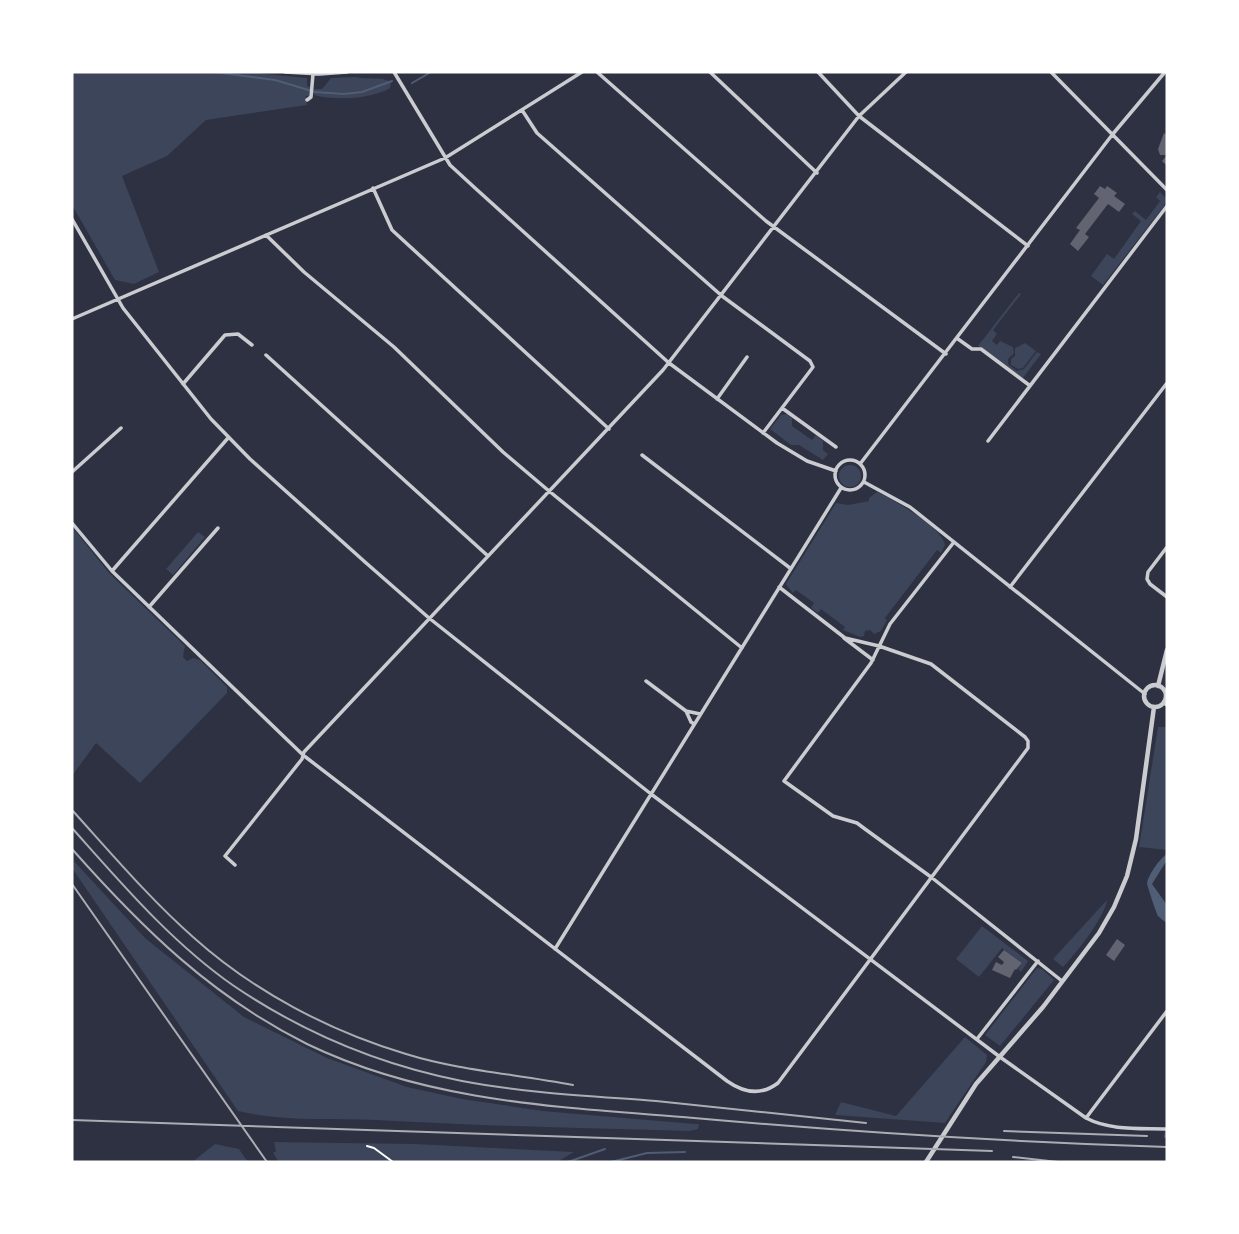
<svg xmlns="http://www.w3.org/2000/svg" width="1239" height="1234" font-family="Ubuntu,sans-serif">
<rect width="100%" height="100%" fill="#2d3142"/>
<path fill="#3c4559" d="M72,72H246L307,78V86L310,87L309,96H306L307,105L206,120L167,156L122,176L159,272L134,284L115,280L72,205Z
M355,77C367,80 381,76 391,82L390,88C372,99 334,101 314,95V89H322L331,78Z
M1160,192L1167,199V202L1103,285L1091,276L1107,254L1114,259L1141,221L1132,214L1135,211L1146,220L1160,201L1156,197Z
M1019,293L1021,294L993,330L997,334L992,341L997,345L1000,341L1013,347L1014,353L1008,359V364L1017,371L1024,369L1037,352L1041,354L1023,378L978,346Z
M1025,343L1036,351L1023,368L1018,369L1011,365V359L1015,356V348Z
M787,414L792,418V426L812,440L816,435L823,441V450L828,454L823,460L799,445H791L770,429L781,415Z
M839 476a11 11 0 1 1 22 0a11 11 0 1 1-22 0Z
M877,492C894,500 942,527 945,545L941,553L937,550L885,618L887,620L881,631L874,634L870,630L865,631L864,636L860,637L843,630L845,627L821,609L818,613L811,608L814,603L796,590L793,593L786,584L836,503L848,505L869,501V498Z
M72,527L110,574L185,646L183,657L187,661L193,658L200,660L227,687V693L140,783L96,743L72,776Z
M198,532L205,537L173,575L166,569Z
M1158,727H1167V850L1139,847Z
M72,859L145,938L244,1017L327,1058L407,1087L462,1099L543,1111L695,1124H699L698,1129L690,1131C585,1128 480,1126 376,1120C329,1118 284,1122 238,1111L72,868Z
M1107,900C1105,917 1075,955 1063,967L1053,959Z
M982,926L1028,961L1021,972L1018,969L1022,963L1002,948L979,977L956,959Z
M1037,968L1042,969L1054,980L1000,1046L985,1035Z
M965,1037L987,1055L986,1062L945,1123L835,1115L841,1102L896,1116Z
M274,1142L415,1144L574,1152L557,1162H279L273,1153L276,1151Z
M215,1144L239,1149L248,1162H192Z"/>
<path fill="#4f5d75" d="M1167,854V860L1152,884L1167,905V923C1164,921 1161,919 1158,916C1156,913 1147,885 1147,883C1149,874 1160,858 1167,854Z"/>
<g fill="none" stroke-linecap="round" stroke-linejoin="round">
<path stroke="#4f5d75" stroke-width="2" d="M214,72L275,80L315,92L344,94L362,92L392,81
M412,83L431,72
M1165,1137L1166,1131
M568,1162L605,1149
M611,1162L647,1153L685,1152"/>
</g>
<path fill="#626471" d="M1164,133L1167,135V163L1166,165L1162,161L1167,155H1160L1158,149Z
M1100,186L1105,189L1107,186L1110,188L1117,193L1114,196L1125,204L1119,212L1108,204L1085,234L1089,237L1078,251L1070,244L1080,230L1076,228L1099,198L1094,194Z
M1117,939L1125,945L1114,961L1106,955Z
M1004,950L1022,963L1016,970L1015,969L1010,978L992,970L996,962L1002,965L1004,962L998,957Z"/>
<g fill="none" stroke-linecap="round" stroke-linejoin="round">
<path stroke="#fff" stroke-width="2" d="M367,1146L374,1148L393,1162"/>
<path stroke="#caccd0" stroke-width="3.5" d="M285,72L320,74L347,72
M394,72L450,165L475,188L669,363L777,443L807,461L836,471
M597,72L766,221L946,354
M710,72L817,173
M818,72L859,116L1028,246
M1051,72L1167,190
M307,100L311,97L313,74
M522,110L537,133L722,296L810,361L813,367L810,371L763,433
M373,188L392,230L609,429
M72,219L123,308L211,419L250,459L365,562L429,618L651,794L1000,1057L1086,1118C1111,1131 1140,1128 1167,1129
M266,235L304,272L394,347L503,452L549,491L742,648
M72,319L445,158L582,72
M958,339L972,349H981L1029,385
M266,355L488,556
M183,384L225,335L238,334L252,345
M717,399L747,357
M782,408L836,447
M988,441L1167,206
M642,455L790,568
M835 475a15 15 0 1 1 30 0a15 15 0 1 1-30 0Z
M860,464L1112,135L1165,72
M72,472L121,428
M864,482L910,507L1145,694
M72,523L112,571L303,755L727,1081C744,1093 761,1096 778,1083L1028,748V741L1025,737L931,664L879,646L845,638L779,587
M954,542L890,624L871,663L784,781L833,816L857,823L865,829L931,877L1062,981
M1167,547L1148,572L1147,579L1150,584L1167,597
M112,571L228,438
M1010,587L1167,383
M149,607L218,528
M844,638L873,660
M646,681L686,711L691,722L694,724
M1164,703L1167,705
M686,711L700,714
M235,865L225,856L302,759L304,752L663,370L859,116L906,72
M555,949L841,488
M977,1039L1038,961
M1086,1118L1167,1011"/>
<path stroke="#caccd0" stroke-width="4.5" d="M1144 696a11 11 0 1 1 22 0a11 11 0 1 1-22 0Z
M1158,686L1167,650
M926,1162L976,1084L1043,1007L1099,933L1114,907L1127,876L1136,839L1154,707"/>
<path stroke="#abadb3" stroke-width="2" d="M72,810C111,853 149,898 193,937C253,991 329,1031 406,1054C461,1071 517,1074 573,1085
M72,828C122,884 172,943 234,986C302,1032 381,1065 462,1081C526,1093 592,1096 656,1101C726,1108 796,1116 866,1123
M72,849C142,928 211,996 307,1044C429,1103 562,1107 694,1118C852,1132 1009,1142 1167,1147
M72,884L267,1162
M72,1120L992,1151
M1004,1131L1147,1136
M1013,1157L1058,1162
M1155,1162H1165"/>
</g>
<rect width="1239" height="1234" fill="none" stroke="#ffffff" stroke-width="147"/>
</svg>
